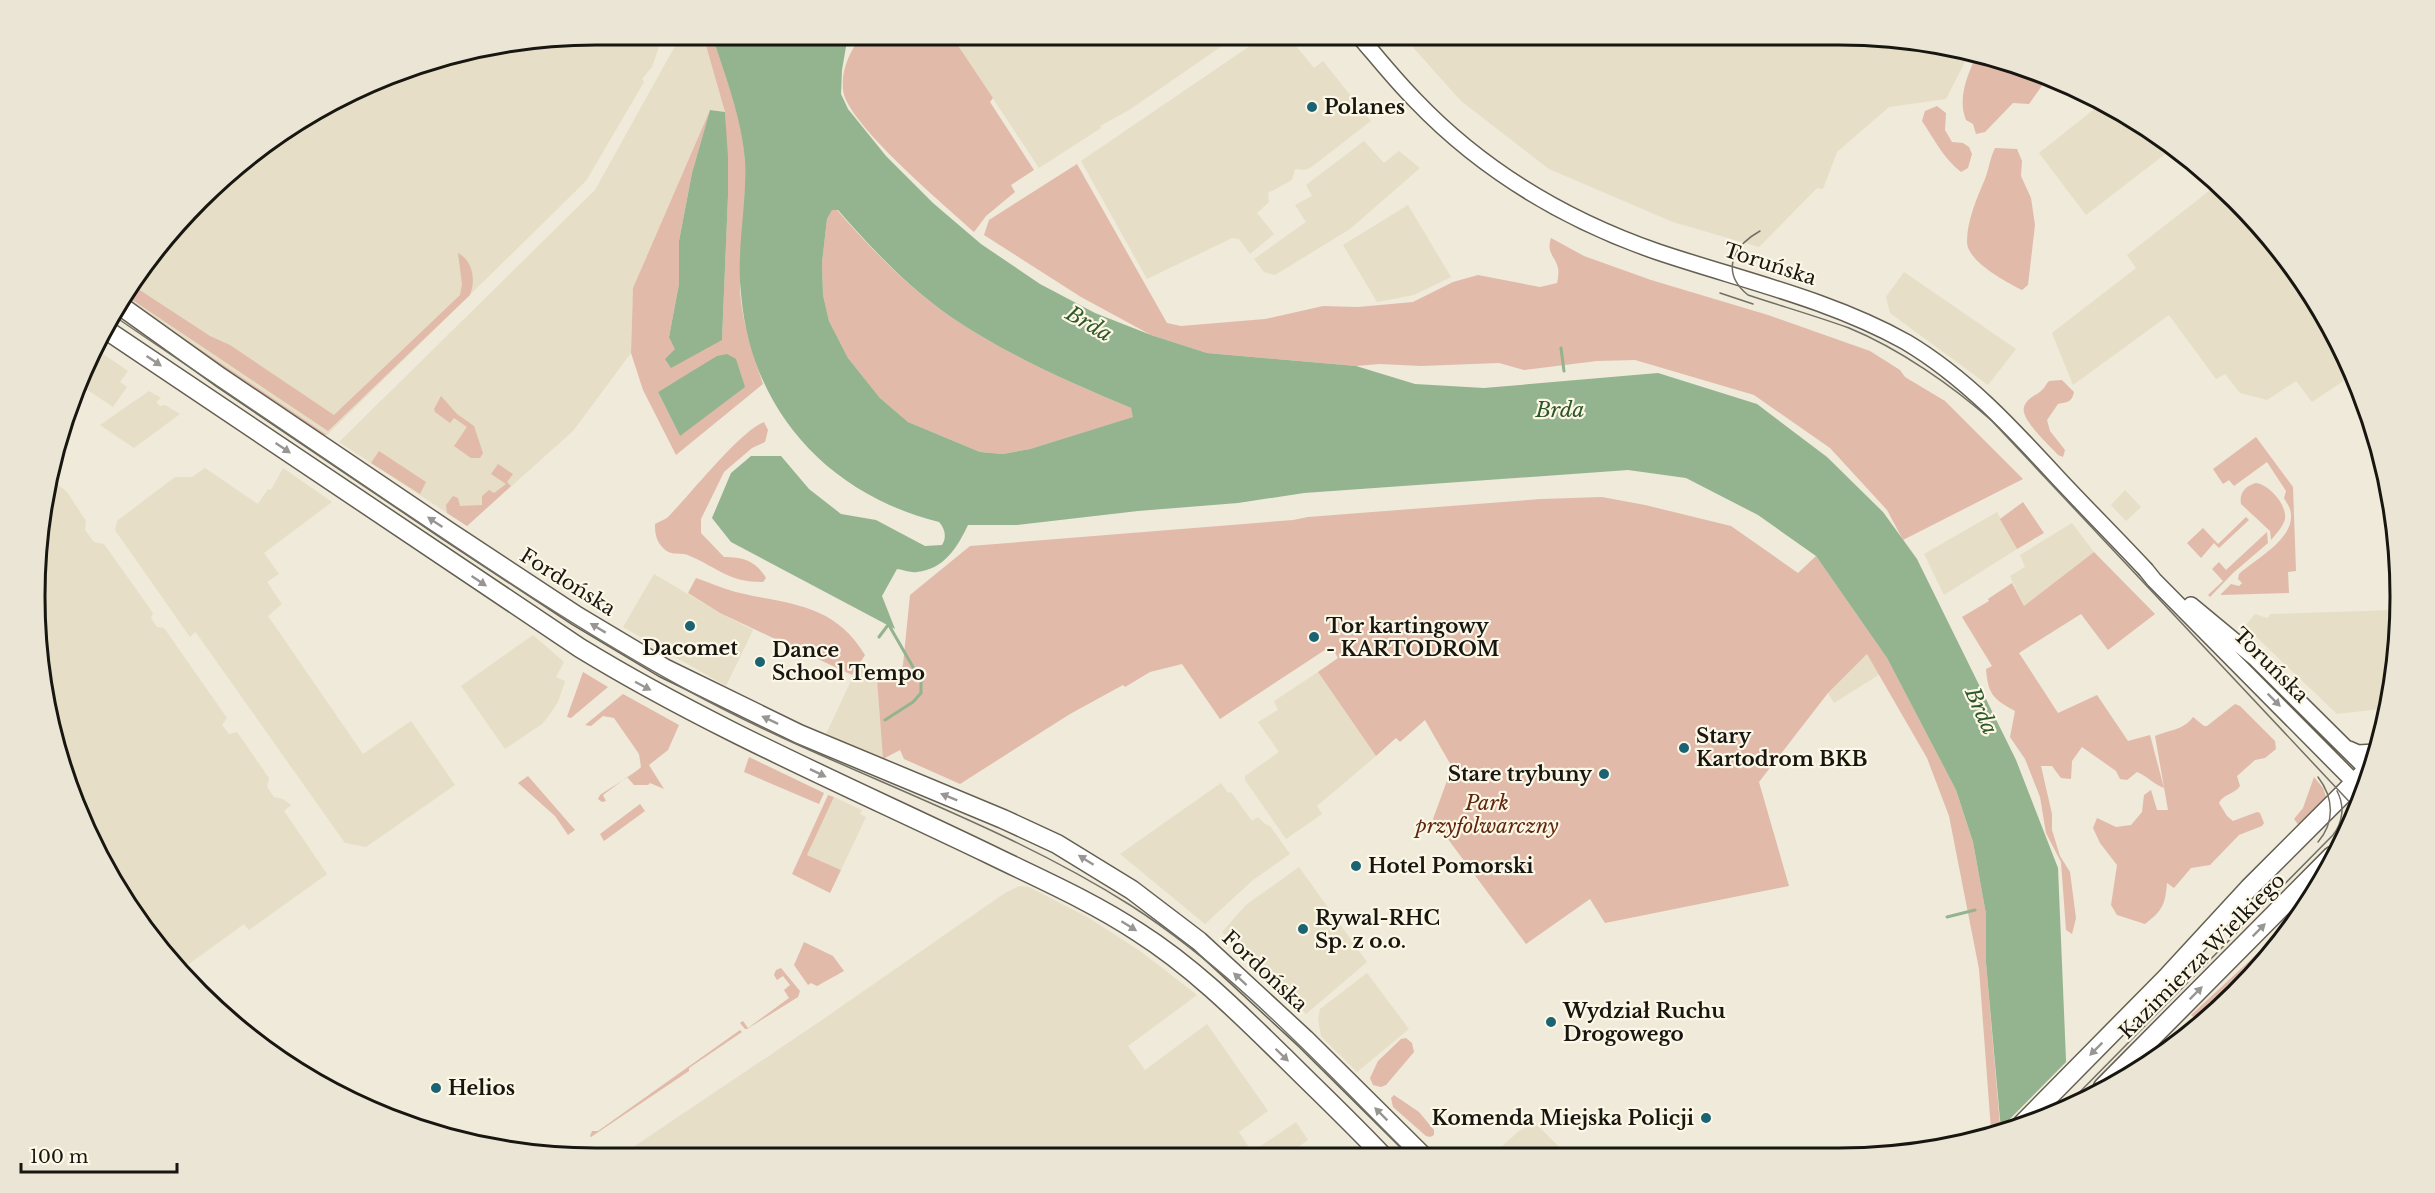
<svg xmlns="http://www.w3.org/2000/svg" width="2435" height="1193" font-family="'Libre Baskerville',serif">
<rect width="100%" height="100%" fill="#efead9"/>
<path fill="#e6dec6" d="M597,35H663L652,67L642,79L644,82L586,181L327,435L123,297L174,226L254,151L416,64Z
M683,35H703L725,112L710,110L633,288L631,353L573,431L467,526L339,442L595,190L680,37Z
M951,35H1238L1129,110L1100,126L1101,128L1039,168Z
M1266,35H1287L1314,68L1323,61L1371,121L1310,168L1304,170L1295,169L1292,180L1268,193L1269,202L1257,213L1274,234L1250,254L1239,239L1232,238L1147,279L1081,161Z
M1402,35H1839L1948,45L1970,52L1946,99L1889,107L1837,152L1823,189L1817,188L1759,247L1673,222L1549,169L1461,101Z
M2102,103L2133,120L2136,123L2138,122L2151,129L2173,148L2086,215L2039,153Z
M1364,141L1384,163L1399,151L1420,168L1350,229L1275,275L1264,272L1254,259L1306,222L1295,205L1312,196L1306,185Z
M2218,184L2236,199L2306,285L2354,374L2312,402L2296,381L2267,400L2240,393L2225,374L2216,379L2169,315L2073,385L2052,333L2136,268L2127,255Z
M1408,205L1451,277L1414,295L1377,302L1343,245Z
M1904,272L2016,349L1988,385L1890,313L1886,297Z
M97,350L128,371L120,382L127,387L113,407L83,387Z
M149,391L161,398L156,402L160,406L165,405L180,414L134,448L100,425Z
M205,468L258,504L268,489L271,490L283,468L332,502L264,553L279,574L267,582L282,604L268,616L363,754L411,721L455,785L366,847L345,843L197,634L195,632L190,637L115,530L117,521L175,477H192Z
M49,477L67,492L86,521L85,530L94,542L104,544L153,613L151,618L157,627L164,628L227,718L222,725L229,734L237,732L269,778L267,787L274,797L283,799L291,805L284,811L327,874L249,930L244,924L182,969L93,845L39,670L45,487Z
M2125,490L2141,507L2126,521L2111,505Z
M1997,512L2017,549L1944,595L1924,554Z
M2072,523L2094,552L2024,606L2010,576L2025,567L2020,555Z
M654,574L720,613L753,630L726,686L623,627Z
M2398,610L2389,708L2337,714L2245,626L2255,614L2267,618L2271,614Z
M533,635L564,662L556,677L565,681L558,702L548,717L542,724L505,749L461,686Z
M1867,654L1880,674L1834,703L1828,693Z
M859,664L877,680L883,759L826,734Z
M1318,672L1376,756L1317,806L1322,814L1286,839L1245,780V776L1279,752L1258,722L1278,710L1274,701Z
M1221,783L1228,793L1231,792L1252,821L1258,817L1265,824L1270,826L1290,854L1253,880L1205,924L1120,854Z
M834,797L862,810L860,814L866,817L841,870L807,855Z
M1299,867L1367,962L1306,1014L1222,932L1246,905Z
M1019,886L1029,887L1089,918L1140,951L1197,995L1128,1046L1145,1070L1207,1024L1268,1111L1239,1132L1252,1152L1296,1122L1308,1140L1285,1156L617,1158L819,1022L1005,893Z
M1367,973L1409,1029L1357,1072L1321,1036L1318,1019L1320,1009Z
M1530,1125L1538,1126L1567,1155H1492L1519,1131Z"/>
<path fill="#e1baaa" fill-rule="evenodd" d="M703,35H712C725,76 743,119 745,163C747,206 739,248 740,291C742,322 753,354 763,384L676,455L643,390L631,353L633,288L710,110L692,173L679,241V284L669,337L722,340L728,196L725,112ZM678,380L680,436L658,392Z
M861,35H951L993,98L990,102L1034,170L1011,185L1015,192L986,216L974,232C947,207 846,123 843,90C841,68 850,53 861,35Z
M1977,54L2047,75L2046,80L2029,104L2013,103L1985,132L1976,134L1973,124L1966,120C1957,98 1968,74 1977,54Z
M1937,106L1946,113L1945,130L1952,142L1963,143L1969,147L1972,154L1968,168L1961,172C1944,159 1934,139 1922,121L1925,111Z
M1995,148L2017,149L2022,161L2021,176L2031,198L2035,225L2028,285L2022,290C2006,282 1967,261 1967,242C1967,220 1977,198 1985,179C1989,169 1990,158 1995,148Z
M1077,164L1167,323L1181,326L1265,319L1323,306L1358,307L1413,302L1453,282L1478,275L1540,287L1557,283C1558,279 1559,272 1558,268C1555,255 1546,254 1551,238L1584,256L1651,280L1768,315L1870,351L1900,370L1905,377L1945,401L2023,479L1903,540L1887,510L1830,448L1754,395L1635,360L1597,361L1524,370L1499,363L1421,366L1380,364L1356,366L1207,353L1151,335L1081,297L984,235L989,220Z
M832,209L837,210C871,249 908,287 951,317C1007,355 1069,382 1131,408L1134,417L1030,449L1003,454L980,452L908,422L880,398L848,358L829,321L823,295L822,263L827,219Z
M458,253C473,261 476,280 470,295L328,431L125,295L132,285L210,336L230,345L334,415L460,295L462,284Z
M123,297L327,435L320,434L119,302Z
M2062,380L2074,392C2072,402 2068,402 2058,404L2047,420L2050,431L2065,450L2063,457L2058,455C2050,446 2020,419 2024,407C2027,398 2035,396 2041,391C2044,389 2046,384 2049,381Z
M441,396L457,414L474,426L483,453L480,458H471L454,446L467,427L454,418L450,423L435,412L434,409Z
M764,422L768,430L765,442L752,448L724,472L701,519V533L724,557C743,557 756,561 766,578L763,582C728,582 718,568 690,556C681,551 673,557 664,549C656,541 655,534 655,524L667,518C689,496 740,431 764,422Z
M2256,437L2293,487L2296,571L2288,572L2289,593L2220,595L2231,584L2239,586L2242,583L2238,579L2239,574C2254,560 2293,540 2291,515C2291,508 2287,504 2284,498L2286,491L2267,462L2234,486L2229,480L2223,484L2213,469Z
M379,451L426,482L420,494L371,463Z
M498,464L513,474L507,482L511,486L467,526L447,513L446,505L453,496L458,498L460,506L482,505V496L489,490L494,493L506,484L491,474Z
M2256,483C2270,485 2287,505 2285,519C2283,527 2276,534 2271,540L2270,531L2241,504C2239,492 2246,486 2256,483Z
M1602,497L1645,505L1731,526L1798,573L1816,556L1887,658L1956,790L1973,842L1986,914V963L2000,1125L1991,1130L1979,969L1949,816L1927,758L1867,654L1828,693L1759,782L1789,886L1605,923L1590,899L1526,944L1433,819L1452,767L1425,720L1400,742L1396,738L1376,756L1318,672L1338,658L1331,646L1220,719L1182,664L1150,672L1125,687L1123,685L1070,714L960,784L904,759L900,750L883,759L877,680L898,674L903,665L910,595L970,546L1293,520L1308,517L1541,499Z
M2023,502L2044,533L2017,549L2000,519Z
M2246,517L2249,520L2219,548L2214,543L2201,558L2187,543L2203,528L2218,544Z
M2267,532L2268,543L2233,573L2210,597L2208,595L2223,581L2212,569L2219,562L2226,570Z
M2094,552L2155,614L2108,650L2081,614L2019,653L2058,713L2097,695L2128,741L2150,735L2164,788C2155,785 2147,776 2137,772L2127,780L2120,779L2116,771L2082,747L2072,761L2071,779L2061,778L2052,766H2041L2052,814V830L2060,856L2070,872L2076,918L2072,934L2066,930L2061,862L2046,833L2040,797L2025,759L2010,737L2015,711C1993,699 1988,694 1986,669L1992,666L1962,617L1989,601L1988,599L2012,583L2024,606Z
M696,578C711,583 726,590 740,593C792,605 834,604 865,655L852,675L720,613L688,593Z
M583,672L608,687L571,718L567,717Z
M623,694L679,725L668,750L649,765L664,789L650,783L648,785H634L627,777L603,795L606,801L602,802L598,799L600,795C606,791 638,771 641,767L639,754L614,718L603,716L591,726L585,725Z
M2235,704L2240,706L2275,741L2276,749L2265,758L2255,760L2237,776L2240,786C2235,794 2223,794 2219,803L2227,816L2233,821L2257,812L2260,813L2264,823L2262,826L2239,835L2210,865L2191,868L2174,888L2167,883C2165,905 2163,910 2145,924L2117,915L2111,905L2117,865L2100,843L2093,828L2097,818L2116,827L2131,825L2142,812L2144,795L2151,790L2157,810H2168L2155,736C2169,730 2184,730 2193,717L2204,726H2207Z
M749,757L824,793L819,804L744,772Z
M528,776L575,830L568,835L555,816L518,783Z
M2314,777L2323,788L2327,800L2300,827L2294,819L2303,808Z
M828,795L834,797L807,855L841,870L830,893L792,874Z
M640,804L645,811L604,841L600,834Z
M2297,917L2285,938L2200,1023L2191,1015Z
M804,942L833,956L844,971L817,986L811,983L808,985L794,965Z
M781,968L800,991L798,997L747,1029H745L740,1023L743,1021L748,1028L789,998L784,990L790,985L783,976L777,980L774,975L776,970Z
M740,1030L742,1032L689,1068V1071L591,1137L590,1136L592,1131H598Z
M1406,1038L1412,1043L1414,1052L1386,1085L1381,1087L1373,1085L1370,1078L1378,1061L1401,1039Z
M1394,1095L1419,1112L1434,1130V1135L1430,1137L1426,1136L1393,1107L1391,1098Z"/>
<path fill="#94b38f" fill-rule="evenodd" d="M712,35H848L842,70L841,94L848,109L886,156L933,203L981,244L1040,284L1095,313L1151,335L1207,353L1356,366L1415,384L1484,388L1658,373L1757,404L1827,457L1883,512L1917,559L2016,760L2058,868L2068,1108L2054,1116L2001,1130L1986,963V914L1973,842L1956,790L1887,658L1816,556L1758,515L1686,478L1628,470L1304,493L1238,503L1138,511L1017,525H968C957,548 944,569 917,572C911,573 904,570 897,569L882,596L895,629L731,542L712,518L731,473L751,456H781L809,489L841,514L876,520L925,546L942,545C947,538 945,528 939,522C827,494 751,410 741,294C736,250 747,206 745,162C742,118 725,76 712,35ZM832,210H838C872,249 908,287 951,317C1007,355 1069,382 1131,408L1133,417L1030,449L1003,454L980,452L908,422L880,398L848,358L829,321L823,295L822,263L827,219Z
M710,110L725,112L728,158V196L722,340L671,368L665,359L675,349L669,337L679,284V241L692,173Z
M727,354L736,359L745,387L680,436L658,392L717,356Z"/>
<path fill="#efead9" d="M2069,1059L2071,1106L2054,1116L1998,1131Z"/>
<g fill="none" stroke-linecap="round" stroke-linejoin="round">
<path stroke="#94b38f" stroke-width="3" d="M1561,348L1564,371
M879,637L888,625
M885,720L913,702L921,693V681L890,627
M1947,917L1975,910"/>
<defs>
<path id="minor" d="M1358,35C1377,57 1395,80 1416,101C1483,171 1566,220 1658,252C1741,280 1829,299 1906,342C1965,377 2012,428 2058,478C2087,509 2117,539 2146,570L2154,580L2354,782
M2191,605L2255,658L2367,769
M2349,749L2358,753L2376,752"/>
<path id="major" d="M118,304L220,377L448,531L577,616L664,668L799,734L1003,819L1057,844L1132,890L1199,941L1305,1039L1422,1155
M105,329L580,648C711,728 852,788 989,854C1040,879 1091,901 1138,932C1193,967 1238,1012 1284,1057C1317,1090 1351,1122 1383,1156
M2103,1087L2332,856
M2022,1124L2166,978L2249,888L2372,765"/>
</defs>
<use href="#minor" stroke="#645f51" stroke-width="18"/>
<use href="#major" stroke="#645f51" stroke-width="21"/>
<use href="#minor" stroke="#fff" stroke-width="15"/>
<use href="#major" stroke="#fff" stroke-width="18"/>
<path stroke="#726f64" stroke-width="1.5" d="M1760,231C1733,246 1720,272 1748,295C1781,306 1816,316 1849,328C1898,348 1953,386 1992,421L2358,811
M1720,293L1753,304
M111,314C206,378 301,443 396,507C491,571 586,635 687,690C831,769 991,817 1130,905C1235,972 1321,1068 1409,1155
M2318,777C2334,798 2335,822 2318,842
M2061,1111L2333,835C2343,822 2345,806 2337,791
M2046,1118L2063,1101"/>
</g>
<defs><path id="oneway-solid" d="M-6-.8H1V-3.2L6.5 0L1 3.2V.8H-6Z" transform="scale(1.5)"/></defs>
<g fill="#979693">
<use href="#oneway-solid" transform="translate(154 361) rotate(34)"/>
<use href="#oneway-solid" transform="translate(283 448) rotate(34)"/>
<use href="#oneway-solid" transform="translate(435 522) rotate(-146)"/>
<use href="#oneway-solid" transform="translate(479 581) rotate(34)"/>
<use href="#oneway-solid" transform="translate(598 628) rotate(-149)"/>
<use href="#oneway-solid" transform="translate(643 686) rotate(28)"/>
<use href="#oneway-solid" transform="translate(2274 700) rotate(45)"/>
<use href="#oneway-solid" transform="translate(770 720) rotate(-155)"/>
<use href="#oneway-solid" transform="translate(818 773) rotate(26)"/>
<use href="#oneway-solid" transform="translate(949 797) rotate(-158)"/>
<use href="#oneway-solid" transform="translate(1086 860) rotate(-148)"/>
<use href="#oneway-solid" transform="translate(1129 926) rotate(32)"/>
<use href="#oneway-solid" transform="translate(2259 930) rotate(-45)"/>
<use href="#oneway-solid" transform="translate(1240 979) rotate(-137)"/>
<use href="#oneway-solid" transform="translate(2196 993) rotate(-45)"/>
<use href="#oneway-solid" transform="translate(2096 1049) rotate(135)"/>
<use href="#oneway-solid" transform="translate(1282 1055) rotate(44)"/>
<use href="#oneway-solid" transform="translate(1381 1114) rotate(-135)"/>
</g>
<g fill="#1b6372" stroke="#fcf7e6" stroke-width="2">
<circle cx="1312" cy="107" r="6"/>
<circle cx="690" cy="626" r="6"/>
<circle cx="1314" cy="637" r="6"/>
<circle cx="760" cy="662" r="6"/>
<circle cx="1684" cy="748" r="6"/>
<circle cx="1604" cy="774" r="6"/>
<circle cx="1356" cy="866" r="6"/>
<circle cx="1303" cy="929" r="6"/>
<circle cx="1551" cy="1022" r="6"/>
<circle cx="436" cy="1088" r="6"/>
<circle cx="1706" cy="1118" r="6"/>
</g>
<g text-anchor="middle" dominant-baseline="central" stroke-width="4.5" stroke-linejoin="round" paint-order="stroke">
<g font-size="20" font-weight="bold" fill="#181610" stroke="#fcf7e6" text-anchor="start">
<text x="1324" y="107">Polanes</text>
<text x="1326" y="626">Tor kartingowy<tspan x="1326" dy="23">- KARTODROM</tspan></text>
<text x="690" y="648" text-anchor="middle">Dacomet</text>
<text x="772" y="650">Dance<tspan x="772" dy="23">School Tempo</tspan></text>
<text x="1696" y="736">Stary<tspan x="1696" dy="23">Kartodrom BKB</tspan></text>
<text x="1592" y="774" text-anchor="end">Stare trybuny</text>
<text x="1368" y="866">Hotel Pomorski</text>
<text x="1315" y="918">Rywal-RHC<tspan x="1315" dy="23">Sp. z o.o.</tspan></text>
<text x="1563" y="1011">Wydział Ruchu<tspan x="1563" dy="23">Drogowego</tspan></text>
<text x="448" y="1088">Helios</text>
<text x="1694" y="1118" text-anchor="end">Komenda Miejska Policji</text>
</g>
<g font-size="20" fill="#181610" stroke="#fcf7e6">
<text transform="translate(1770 264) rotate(18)">Toruńska</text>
<text transform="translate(568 582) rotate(32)">Fordońska</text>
<text transform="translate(2271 665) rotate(45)">Toruńska</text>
<text transform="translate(2202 956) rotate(-45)">Kazimierza Wielkiego</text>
<text transform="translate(1265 971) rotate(43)">Fordońska</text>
</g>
<g font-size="20" font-style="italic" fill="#5f260b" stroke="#fcf7e6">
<text x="1487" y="803">Park<tspan x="1487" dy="23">przyfolwarczny</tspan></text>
</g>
<g font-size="21" font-style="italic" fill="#2c5725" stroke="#fcf7e6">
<text transform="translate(1089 324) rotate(30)">Brda</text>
<text x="1560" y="410">Brda</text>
<text transform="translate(1981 711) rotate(66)">Brda</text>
</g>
</g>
<path d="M0 0H2435V1193H0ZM596 45H1839A551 551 0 0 1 2390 596V597A551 551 0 0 1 1839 1148H596A551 551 0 0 1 45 597V596A551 551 0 0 1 596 45Z" fill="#eae5d5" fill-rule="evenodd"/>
<path fill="none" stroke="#181610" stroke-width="3" d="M596 45H1839A551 551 0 0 1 2390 596V597A551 551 0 0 1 1839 1148H596A551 551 0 0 1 45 597V596A551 551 0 0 1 596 45Z"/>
<path d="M21 1163v9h156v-9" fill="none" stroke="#181610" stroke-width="3"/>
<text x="30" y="1163" font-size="18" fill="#181610" stroke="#fcf7e6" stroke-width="4.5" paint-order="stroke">100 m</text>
</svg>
